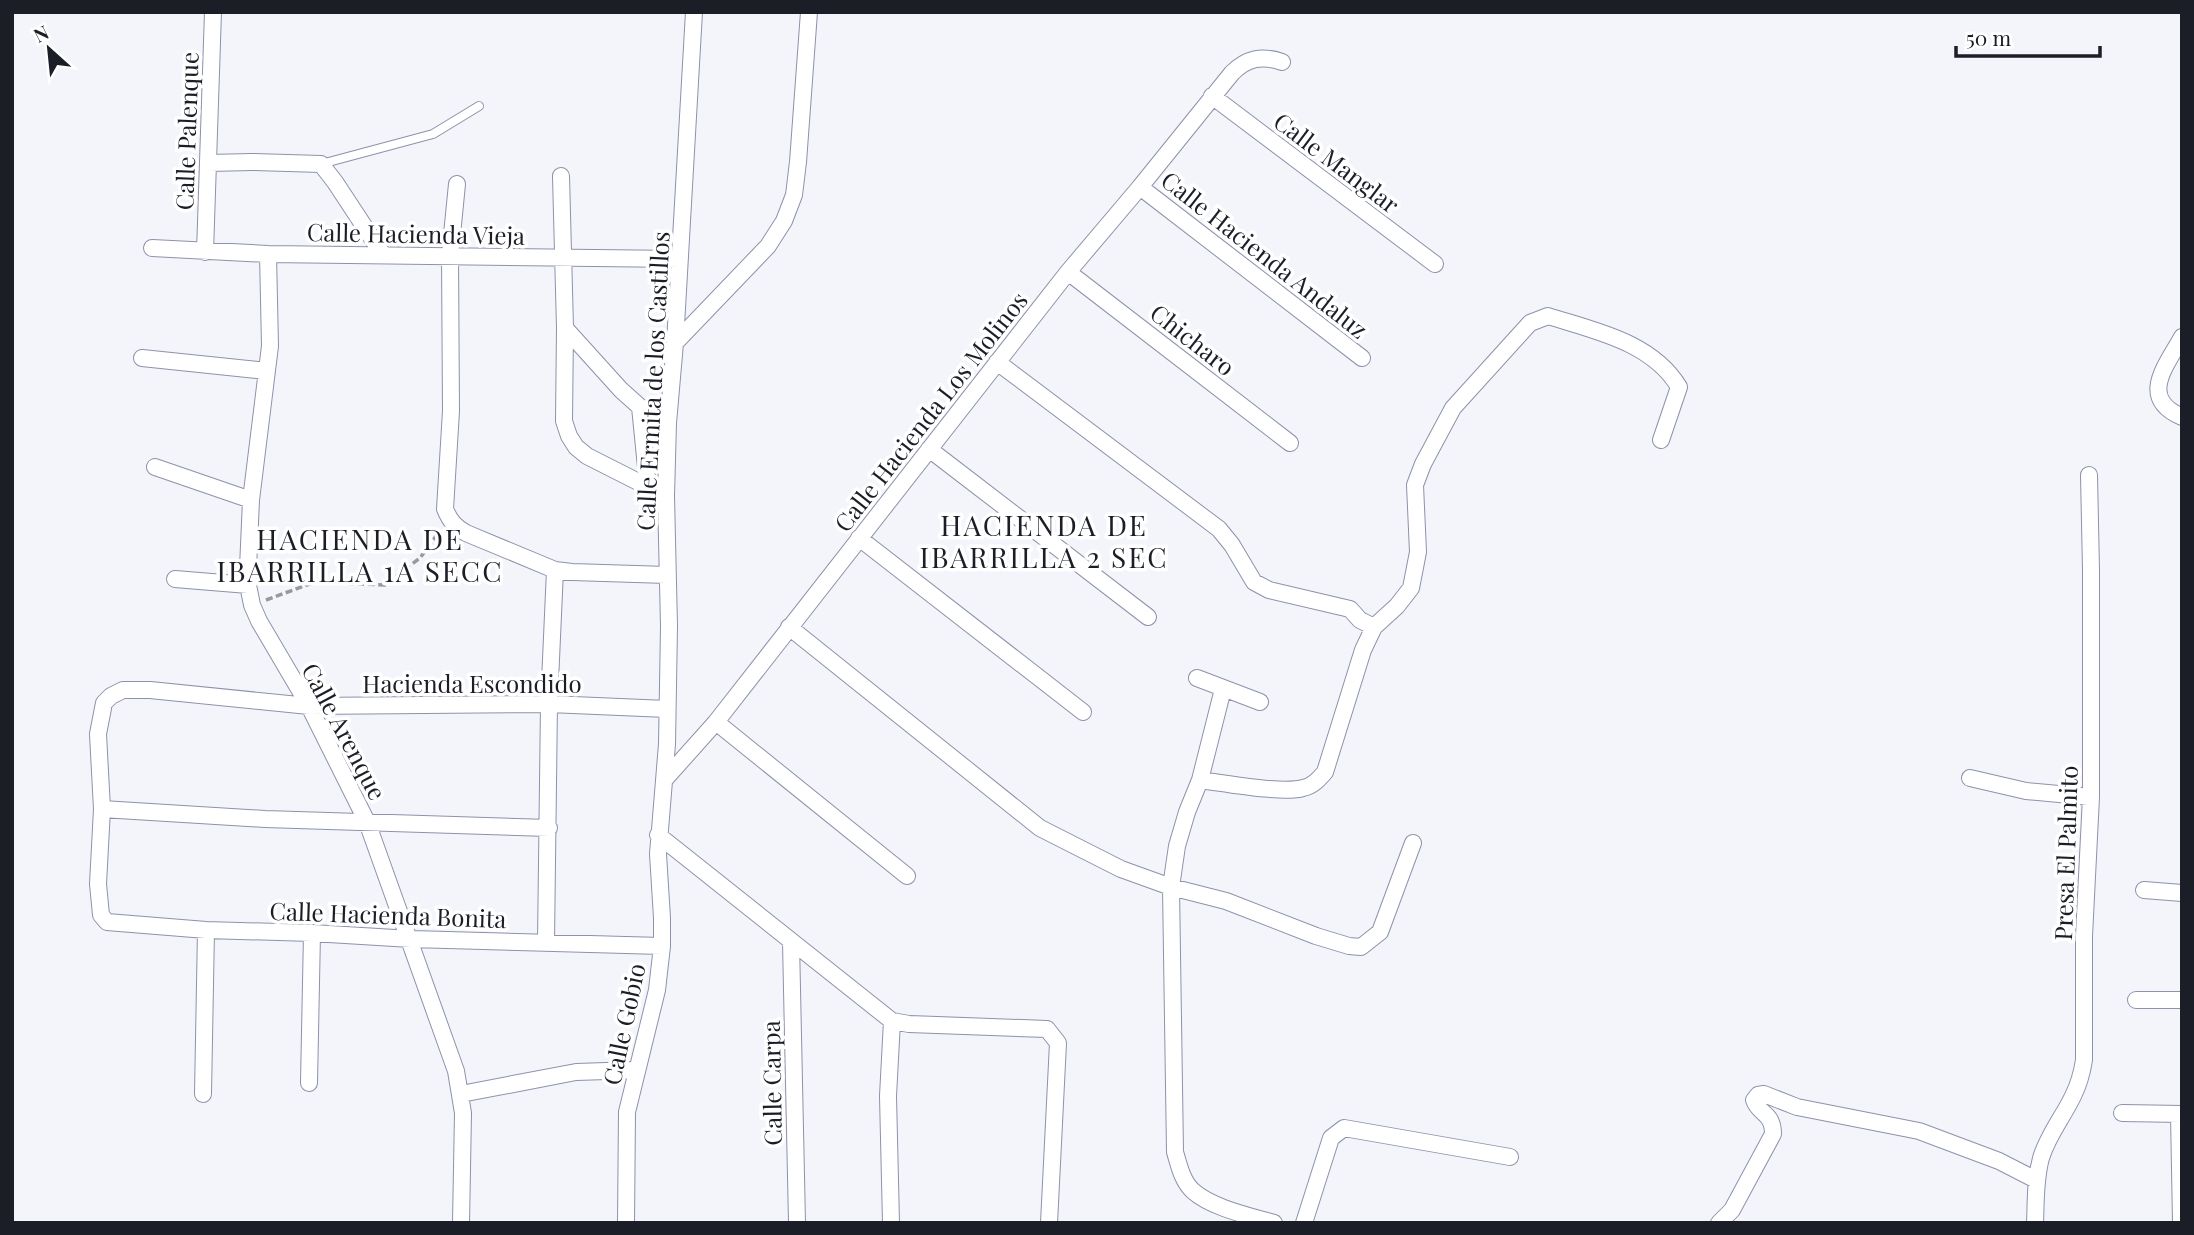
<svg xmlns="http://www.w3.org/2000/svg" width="2194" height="1235" font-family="'Playfair Display',serif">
<rect width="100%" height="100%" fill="#f4f5fa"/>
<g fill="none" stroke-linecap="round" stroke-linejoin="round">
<defs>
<path id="lane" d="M321,164L433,134L479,106"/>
<path id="street" d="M1212,96L1435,264
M208,163L252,162L321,164L335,182L383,255
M561,176L565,328L564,421L569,436L576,447L587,456L666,496
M457,184L450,255L451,411L445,509C450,521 455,527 466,533L555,570L572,572L667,575
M1140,187L1362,358
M152,248L268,254L680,259
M205,252L213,12
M268,254L270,346L251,500L248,568V585L252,605L259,621L309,706L367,822L456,1071L463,1113L461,1223
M1068,272L1290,443
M565,328L621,390L640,407L668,423
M2182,337C2166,366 2138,398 2182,417
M675,343L768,246L784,221L794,195L798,162L809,12
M142,358L267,371
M997,362L1219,529L1232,545L1254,582L1269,590L1350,609L1360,620L1374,627L1363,650L1325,772C1319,779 1313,786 1303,788C1282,794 1224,783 1200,780
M640,407L648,487
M929,449L1148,617
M155,467L251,500
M859,538L1083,712
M175,579L248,585
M789,627L1040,828L1121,869L1171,887L1226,901L1316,936L1349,946L1361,947L1380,932L1413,843
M1374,627L1397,606L1411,588L1418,552L1415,485L1423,464L1453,408L1530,323L1548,316C1595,331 1652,342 1679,387L1661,440
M1197,678L1260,702
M1223,689L1200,780L1187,812L1177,846L1171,887L1175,1152C1179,1165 1182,1181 1193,1191C1212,1208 1250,1216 1274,1223
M716,722L907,876
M666,778L716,722L1068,272L1140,187L1232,73C1247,58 1262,55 1282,62
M1970,778L2026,791L2091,797
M102,809L265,819L549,828
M658,835L892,1021L909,1024L1047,1029L1058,1043L1049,1223
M2144,890L2182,893
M546,942L549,704L555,570
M791,942L797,1223
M662,946L411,939L312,933L206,930L107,922L101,915L98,884L102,809L98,734L104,703L111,696L123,690H150L309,706L549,704L667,709
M2136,1000H2182
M309,1083L312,933
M203,1094L206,930
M461,1094L576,1072L637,1070
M2122,1113L2182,1114
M2179,1114L2181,1223
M626,1223L627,1112L657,990L662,946V918L658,854L667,744L669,626L666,496L668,423L675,343L694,12
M891,1223L888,1096L892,1021
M1304,1223L1331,1138L1344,1128L1510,1157
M1719,1223L1732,1210L1773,1134C1773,1112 1759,1115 1754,1100L1758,1095L1764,1094L1797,1107L1919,1131L1999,1161L2036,1180
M2035,1223C2036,1201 2035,1180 2041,1158C2048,1135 2063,1117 2073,1096C2079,1084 2082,1073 2084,1060V936L2091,797V570L2089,475"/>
</defs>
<use href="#lane" stroke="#8c92aa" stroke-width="10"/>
<use href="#street" stroke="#8c92aa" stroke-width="18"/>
<path stroke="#97999f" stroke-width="3.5" stroke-dasharray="7 3.5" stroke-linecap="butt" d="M266,600L315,582L385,585L420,558L439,532"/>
<use href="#lane" stroke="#fff" stroke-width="8"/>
<use href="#street" stroke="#fff" stroke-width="16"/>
</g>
<g text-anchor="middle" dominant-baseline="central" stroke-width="7" stroke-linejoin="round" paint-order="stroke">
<g font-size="24" fill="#1b1e27" stroke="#fff">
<text transform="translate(186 131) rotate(-88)">Calle Palenque</text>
<text transform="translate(1337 162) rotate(37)">Calle Manglar</text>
<text transform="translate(416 233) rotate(1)">Calle Hacienda Vieja</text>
<text transform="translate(1265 254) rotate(38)">Calle Hacienda Andaluz</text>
<text transform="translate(1193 339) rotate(38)">Chicharo</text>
<text transform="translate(652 381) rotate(-87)">Calle Ermita de los Castillos</text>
<text transform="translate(930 411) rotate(-52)">Calle Hacienda Los Molinos</text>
<text x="472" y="683">Hacienda Escondido</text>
<text transform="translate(345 731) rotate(62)">Calle Arenque</text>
<text transform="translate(2065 853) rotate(-88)">Presa El Palmito</text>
<text transform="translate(388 914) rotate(2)">Calle Hacienda Bonita</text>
<text transform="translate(623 1024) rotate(-78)">Calle Gobio</text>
<text transform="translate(771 1083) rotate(-91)">Calle Carpa</text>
</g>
<g font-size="28" letter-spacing="2" fill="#1b1e27" stroke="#fff">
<text x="1044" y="524">HACIENDA DE<tspan x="1044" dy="32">IBARRILLA 2 SEC</tspan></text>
<text x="360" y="538">HACIENDA DE<tspan x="360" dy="32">IBARRILLA 1A SECC</tspan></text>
</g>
</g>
<rect width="2194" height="1235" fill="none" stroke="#1b1e27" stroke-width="28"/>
<g transform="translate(49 49) rotate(333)" stroke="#ffffff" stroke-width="5" paint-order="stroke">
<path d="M0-5L12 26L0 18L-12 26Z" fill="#1b1e27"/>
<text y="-10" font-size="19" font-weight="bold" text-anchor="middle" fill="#1b1e27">N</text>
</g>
<path d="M1956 46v10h144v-10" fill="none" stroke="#1b1e27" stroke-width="3.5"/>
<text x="1966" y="46" font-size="21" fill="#1b1e27" stroke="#ffffff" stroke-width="5" paint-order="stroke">50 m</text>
</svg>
